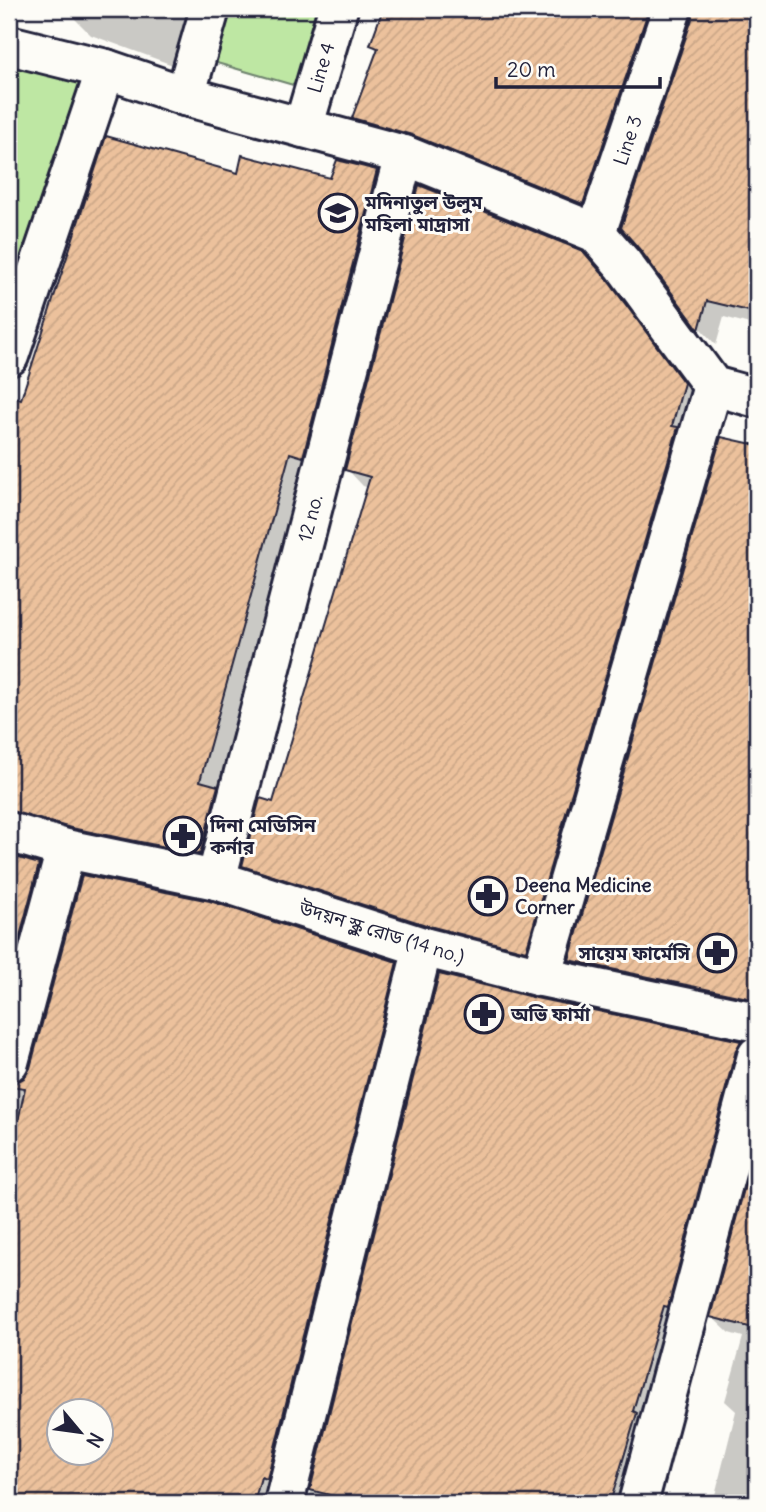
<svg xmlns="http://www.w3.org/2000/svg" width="766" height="1512" font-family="Delius,'Noto Sans Bengali',sans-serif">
<defs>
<pattern id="building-hatch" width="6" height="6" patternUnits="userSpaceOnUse" patternTransform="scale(1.75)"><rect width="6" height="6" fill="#ecc19c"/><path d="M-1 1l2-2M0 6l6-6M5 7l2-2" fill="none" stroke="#caa687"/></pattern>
</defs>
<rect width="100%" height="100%" fill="#fdfcf7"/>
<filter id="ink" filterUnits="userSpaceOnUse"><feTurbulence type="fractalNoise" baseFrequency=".0143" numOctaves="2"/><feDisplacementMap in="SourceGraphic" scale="14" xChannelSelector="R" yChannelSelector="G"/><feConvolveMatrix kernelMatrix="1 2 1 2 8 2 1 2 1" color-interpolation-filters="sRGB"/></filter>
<g filter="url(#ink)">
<path fill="#bee7a3" stroke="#70846f" stroke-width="2" d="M225,9H330L307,89L210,61Z
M9,60L90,78L9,313Z"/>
<path fill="#0003" fill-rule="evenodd" d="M78,9H210L189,71L91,35L75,19Z
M385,9H678L600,220L372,136L354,118L379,52L372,45Z
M695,9H757V326L724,317L716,345L700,328L642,250Z
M338,162L376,172L393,189L306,469L218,789L233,804L216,870L9,835V421L17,399L22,401L239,175L331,180Z
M599,270L622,296L699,401L542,966L261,882L244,865L274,804L369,488L363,486L347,469Z
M722,439L757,447V1013L588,978L571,960Z
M9,857L38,865L55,882L9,1055Z
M396,963L412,980L282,1503H9V1085H16ZM60,1410H102V1452H60Z
M440,976L536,1000L728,1040L744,1057L631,1503H308Z
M757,1147V1503H713L736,1411L725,1401L743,1337L729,1333L712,1317Z"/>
<path fill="url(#building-hatch)" stroke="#22223b" stroke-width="2" fill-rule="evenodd" d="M383,9H649L583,204L412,135L352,118L378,48L370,45Z
M693,9H757V313L707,301L699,330L641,251L621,228L693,16Z
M106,136L238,173L242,155L330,178L337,160L377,170L303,457L290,453L200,781L218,786L200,854L71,828L9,811V395L21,399Z
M419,185L583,251L606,278L684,383L672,426L678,427L526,951L429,926L242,866L260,798L273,802L370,477L345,470Z
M721,437L757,445V1000L569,960Z
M9,855L39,864L9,978Z
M82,875L210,901L397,962L267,1479L261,1477L254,1503H9V1164L25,1088L9,1086V1083H15L24,1078L30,1068ZM60,1410H102V1452H60Z
M439,974L536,998L741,1041L736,1050L668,1307L664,1306L633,1411L637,1413L610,1503H361L310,1490Z
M757,1140V1329L710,1317Z"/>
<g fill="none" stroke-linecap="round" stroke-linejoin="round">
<defs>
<g id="minor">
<path d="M9,45L106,69L185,96L404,155L596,233L623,264L713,386L757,398"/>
<path d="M185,96L210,9"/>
<path id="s1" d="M303,128L338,9"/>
<path id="s2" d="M596,233L672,9"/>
<path d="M9,356L106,69"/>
<path d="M9,832L66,849L216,880L423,947L541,977L757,1022"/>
<path id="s3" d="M216,880L404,155"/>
<path d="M541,977L713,386"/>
<path d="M9,1062L66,849"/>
<path d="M284,1503L423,947"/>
<path d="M638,1503L757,1056"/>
</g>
</defs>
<use href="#minor" stroke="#22223b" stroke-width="44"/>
<use href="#minor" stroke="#fdfcf7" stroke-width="38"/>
</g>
</g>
<defs>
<symbol id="university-ring" viewBox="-11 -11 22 22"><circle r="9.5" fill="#fdfcf7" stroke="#22223b" stroke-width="1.5"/><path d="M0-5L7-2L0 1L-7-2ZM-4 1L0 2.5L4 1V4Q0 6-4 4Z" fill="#22223b"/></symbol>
<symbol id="pharmacy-ring" viewBox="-11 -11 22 22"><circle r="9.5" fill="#fdfcf7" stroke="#22223b" stroke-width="1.5"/><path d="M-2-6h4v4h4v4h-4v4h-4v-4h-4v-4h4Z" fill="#22223b"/></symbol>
</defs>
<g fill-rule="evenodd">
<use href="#university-ring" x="316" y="191" width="44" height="44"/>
<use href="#pharmacy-ring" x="161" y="814" width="44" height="44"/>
<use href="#pharmacy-ring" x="466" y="874" width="44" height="44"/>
<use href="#pharmacy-ring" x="695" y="931" width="44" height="44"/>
<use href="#pharmacy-ring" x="462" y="992" width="44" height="44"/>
</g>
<g text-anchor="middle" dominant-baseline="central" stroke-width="6" stroke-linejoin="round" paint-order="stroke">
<g font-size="19" fill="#22223b" stroke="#fdfcf7">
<text stroke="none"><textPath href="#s1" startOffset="63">Line 4</textPath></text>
<text stroke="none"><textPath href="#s2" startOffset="98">Line 3</textPath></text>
<text stroke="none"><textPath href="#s3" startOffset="374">12 no.</textPath></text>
<text transform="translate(382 932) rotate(17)">উদয়ন স্কুল রোড (14 no.)</text>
</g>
<g font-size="19" font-weight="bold" fill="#22223b" stroke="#fdfcf7" text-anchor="start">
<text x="365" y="202">মদিনাতুল উলুম<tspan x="365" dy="22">মহিলা মাদ্রাসা</tspan></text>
<text x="210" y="825">দিনা মেডিসিন<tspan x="210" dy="22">কর্নার</tspan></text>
<text x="515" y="885">Deena Medicine<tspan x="515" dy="22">Corner</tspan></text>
<text x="690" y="953" text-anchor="end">সায়েম ফার্মেসি</text>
<text x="511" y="1014">অভি ফার্মা</text>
</g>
</g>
<rect width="766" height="1512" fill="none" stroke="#fdfcf7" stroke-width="35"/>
<rect x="18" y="18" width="731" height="1477" fill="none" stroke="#22223b" stroke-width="2.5" filter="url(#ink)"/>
<g transform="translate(80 1432) rotate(119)"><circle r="33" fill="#fdfcf7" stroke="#a5a5ac" stroke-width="2"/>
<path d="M0-5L12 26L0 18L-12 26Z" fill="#22223b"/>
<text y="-10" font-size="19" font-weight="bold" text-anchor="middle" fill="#22223b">N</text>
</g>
<path d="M496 77v10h164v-10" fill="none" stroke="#22223b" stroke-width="3.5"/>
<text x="507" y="77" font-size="21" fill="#22223b" stroke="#fdfcf7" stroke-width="5" paint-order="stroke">20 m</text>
</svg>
